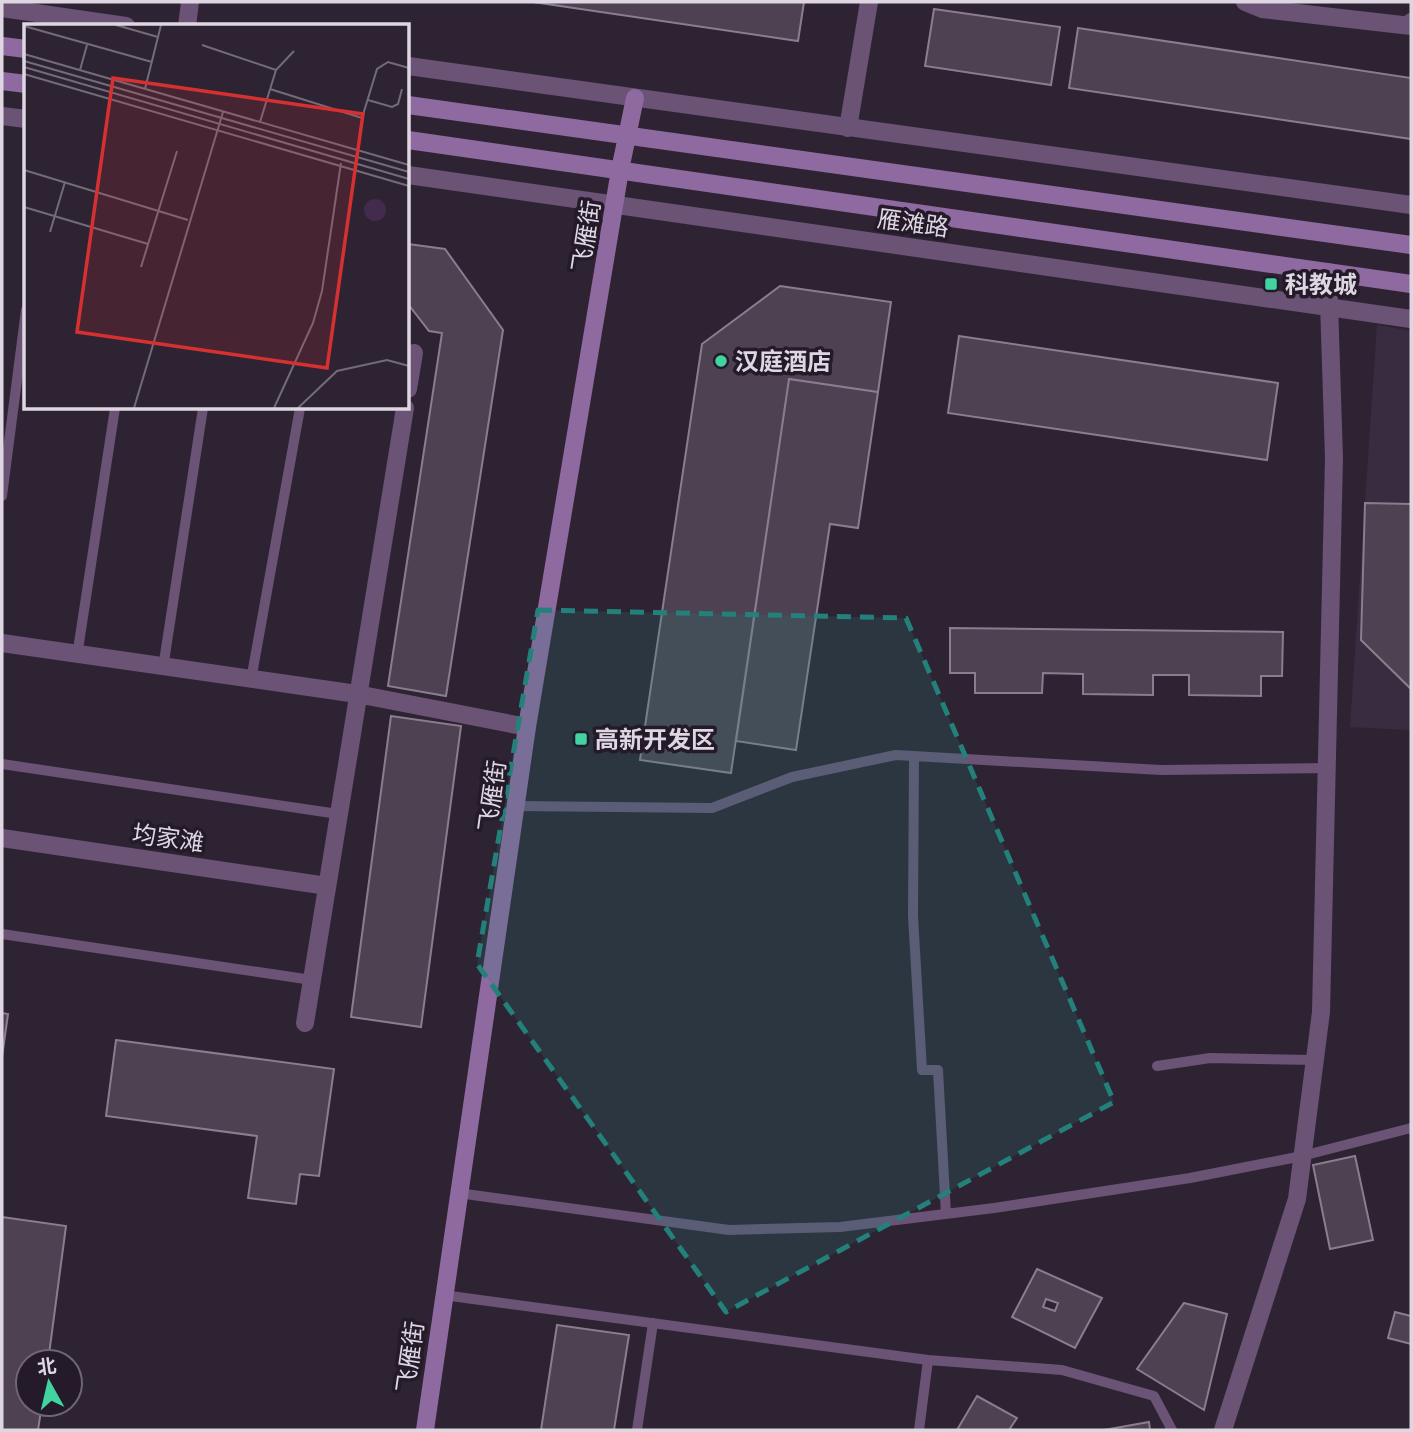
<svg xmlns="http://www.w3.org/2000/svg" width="1413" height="1432" font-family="Raleway,'Noto Sans SC',sans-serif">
<rect width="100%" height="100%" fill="#2e2333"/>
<path fill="#3a2c40" d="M1377,325L1411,331V730L1350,727Z"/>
<path fill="#4d4152" stroke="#8a7d90" stroke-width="2" fill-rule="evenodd" d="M533,2H804L798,41Z
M934,9L1060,27L1051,85L925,66Z
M1078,28L1411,78V139L1069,88Z
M408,244L445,249L503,330L446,696L388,686L442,333L429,331L408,304Z
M780,286L891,302L878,392L789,379L731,773L640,760L702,344Z
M959,336L1278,383L1267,460L948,413Z
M789,379L878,392L858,528L830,524L796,750L736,741Z
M1365,503L1411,504V689L1361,640Z
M950,628L1283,632L1282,676H1261V696L1189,695V675H1153V695L1083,694V674L1043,673L1042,693H975V673H950Z
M391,716L461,726L421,1027L351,1017Z
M2,1013L8,1014L2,1057Z
M116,1040L334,1069L319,1176L300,1174L296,1204L248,1198L257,1136L106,1116Z
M1355,1156L1373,1240L1330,1249L1313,1165Z
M2,1217L66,1226L48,1362H28V1404H42L38,1430H2Z
M1037,1269L1102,1298L1075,1348L1012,1317ZM1046,1299L1058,1303L1055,1311L1043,1307Z
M1184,1303L1227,1314L1204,1410L1137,1369Z
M1395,1312L1411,1316V1344L1388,1338Z
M557,1325L629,1335L614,1430H541Z
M977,1396L1017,1418L1009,1430H957Z
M1149,1422L1150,1430H1104Z"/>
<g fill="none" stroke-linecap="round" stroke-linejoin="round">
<path stroke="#6a5375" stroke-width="10" d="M2,496L26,310
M77,656L115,408
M163,668L203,408
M251,680L300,408
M914,757L913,916L922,1070H938L946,1214
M2,764L338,814
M515,806L712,808L792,777L896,755L1161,770L1329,768
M2,934L312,980
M1157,1066L1210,1058L1315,1060
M458,1193L729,1230L840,1227L994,1208L1190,1178L1302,1156L1411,1128
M443,1295L928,1360L919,1430
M928,1360L1062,1370L1154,1396L1172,1430
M637,1430L653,1323"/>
<path stroke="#6a5375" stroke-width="18" d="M1245,2L1262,9L1411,26V22
M2,8L126,26
M187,26L190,2
M408,66L1411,205
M2,116L26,119
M848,128L869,2
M408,175L1411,319
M408,389L414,353
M2,643L357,694L527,727
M2,838L327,886
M305,1023L405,408
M1223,1430L1297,1199L1321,1012L1334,458L1328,272"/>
<path stroke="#8f6aa0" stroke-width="18" d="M2,46L26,49
M2,81L26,84
M408,105L1411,245
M408,140L1411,284
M425,1430L527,727L620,170L635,98"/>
</g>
<path fill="#24807a" fill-opacity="0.2" stroke="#24807a" stroke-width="5" stroke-dasharray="14 9" stroke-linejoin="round" d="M538,610L906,618L1114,1102L726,1312L477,964Z"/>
<g fill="#41d4a1" stroke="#241a29" stroke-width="2.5">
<rect x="1264" y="277" width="14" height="14" rx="3.5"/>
<circle cx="721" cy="361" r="7"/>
<rect x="574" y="732" width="14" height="14" rx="3.5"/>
</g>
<g text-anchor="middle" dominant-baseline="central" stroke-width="7" stroke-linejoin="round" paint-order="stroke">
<g font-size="24" fill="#ded7e2" stroke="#241a29">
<text transform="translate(913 223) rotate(8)">雁滩路</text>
<text transform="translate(586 236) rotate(-81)">飞雁街</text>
<text transform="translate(492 796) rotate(-82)">飞雁街</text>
<text transform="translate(168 838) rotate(8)">均家滩</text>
<text transform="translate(410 1357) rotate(-82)">飞雁街</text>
</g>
<g font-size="24" font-weight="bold" fill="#ded7e2" stroke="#241a29" text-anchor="start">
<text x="1285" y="284">科教城</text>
<text x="735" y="361">汉庭酒店</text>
<text x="595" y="739">高新开发区</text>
</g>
</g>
<g transform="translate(24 24)">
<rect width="385" height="385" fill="#2e2333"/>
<path d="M340 186a11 11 0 1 1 22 0a11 11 0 1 1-22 0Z" fill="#422b4c"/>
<path fill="none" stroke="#746b79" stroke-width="2" d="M92,1L134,13M0,2L128,38M178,21L252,46M0,30L385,141M0,37L385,148M0,43L385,155M56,46L63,21M0,50L385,162M121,65L137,1M246,65L338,94L353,45L364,38L385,44M344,76L368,83L374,80L378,65M236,98L252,46L270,27M0,146L164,196M0,183L124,220M26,208L41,158M117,243L153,127M110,384L199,88M250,384L289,299L298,267L317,139M274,384L313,347L363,336L385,342"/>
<path fill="#d63131" fill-opacity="0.15" stroke="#d63131" stroke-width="3.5" d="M89,54L339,90L303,344L53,308Z"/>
<rect width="385" height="385" fill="none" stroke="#ded7e2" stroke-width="3.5"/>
</g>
<rect width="1413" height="1432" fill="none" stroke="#ded7e2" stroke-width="7"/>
<g transform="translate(49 1383) rotate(352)"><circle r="33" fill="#241a29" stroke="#6e6673" stroke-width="2"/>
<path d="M0-5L12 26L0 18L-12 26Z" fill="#41d4a1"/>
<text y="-10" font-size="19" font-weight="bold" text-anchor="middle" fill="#ded7e2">北</text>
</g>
</svg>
